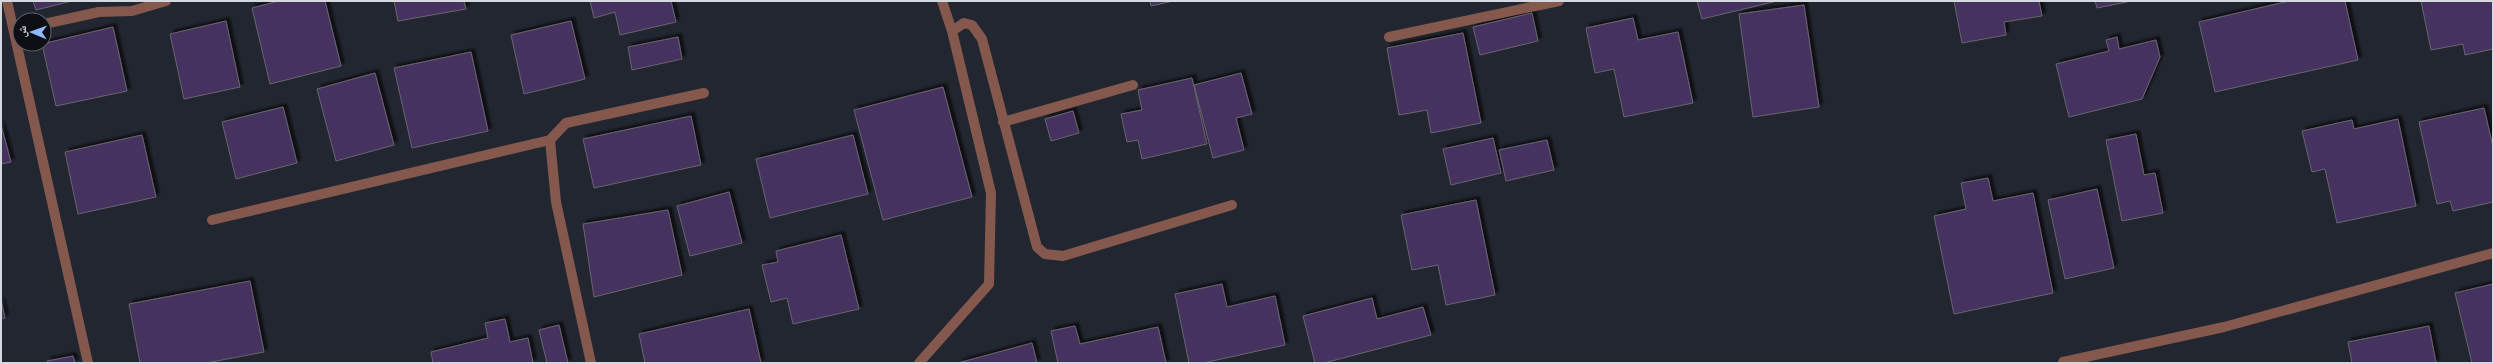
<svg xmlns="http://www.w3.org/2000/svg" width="2494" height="364" font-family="Overpass,'Noto Naskh Arabic',sans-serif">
<defs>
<filter id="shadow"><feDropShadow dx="3.5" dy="-3.5" stdDeviation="1" flood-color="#0009"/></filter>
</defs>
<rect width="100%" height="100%" fill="#222630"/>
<path fill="#45325e" stroke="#696471" filter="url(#shadow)" d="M33,1H72L36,10Z
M279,1H325L341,66L270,84L252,8Z
M394,1H464L466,9L398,21Z
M590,1H671L676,22L620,35L615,12L594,18Z
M1150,1H1173L1151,6Z
M1697,1H1777L1702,19Z
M1954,1H2039L2042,16L2004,22L2006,35L1962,43Z
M2095,1H2132L2097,8Z
M2289,1H2345L2358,60L2215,92L2199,22Z
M2421,1H2493V49L2465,55L2463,44L2431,50Z
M1804,5L1819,107L1753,117L1739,14Z
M1532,13L1538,41L1480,55L1473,27Z
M1633,18L1638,40L1678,32L1693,103L1624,117L1614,69L1595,73L1586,28Z
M226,21L240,87L184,99L170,34Z
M571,21L585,79L524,94L511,35Z
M113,27L127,91L56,106L42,44Z
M1463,33L1481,123L1431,133L1427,110L1399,115L1387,48Z
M678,37L682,59L632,70L628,47Z
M2117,37L2119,49L2156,40L2160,57L2142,99L2069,117L2056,64L2109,51L2106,40Z
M471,52L488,131L412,148L394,68Z
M375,73L394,145L336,161L317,89Z
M1241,73L1252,114L1236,118L1244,150L1213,158L1194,85Z
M1192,78L1207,144L1142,159L1138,140L1127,142L1121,114L1142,110L1138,90Z
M943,87L972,197L883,220L854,110Z
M283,107L297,163L236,179L222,122Z
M2484,108L2493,147V202L2453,211L2450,201L2437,204L2419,122Z
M1073,111L1079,133L1051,141L1045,119Z
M691,116L701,165L594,188L583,139Z
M2398,119L2416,206L2337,223L2325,169L2312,172L2302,131L2352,120L2354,129Z
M1,125L11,162L1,164Z
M2136,134L2144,175L2155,173L2163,213L2122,221L2106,140Z
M142,135L156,197L78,214L65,152Z
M853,135L868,194L770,218L756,159Z
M1493,138L1501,173L1451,185L1443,149Z
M1547,140L1554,170L1506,181L1499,150Z
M1988,178L1993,201L2033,193L2053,293L1954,314L1934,216L1966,209L1961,183Z
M2097,189L2114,268L2065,279L2048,200Z
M729,192L742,243L690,256L677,206Z
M1476,200L1495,295L1446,305L1438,265L1412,270L1401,215Z
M668,210L682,275L594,297L583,224Z
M841,235L859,309L793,324L787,298L771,302L762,265L778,262L776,251Z
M250,281L264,352L206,363H140L129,304Z
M1222,284L1227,307L1275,296L1285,345L1203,363H1189L1175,294Z
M2493,284V363H2472L2455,293Z
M1372,298L1377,319L1423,307L1431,335L1324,363H1315L1303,316Z
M1,300L5,318L1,319Z
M749,309L761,363H645L639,334Z
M505,319L510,342L528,338L533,363H433L431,352L488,338L485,323Z
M559,325L568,363H547L539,330Z
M1075,326L1080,344L1158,327L1166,363H1058L1051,331Z
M2429,326L2436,363H2352L2348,342Z
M1032,343L1037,363H958Z
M73,356L75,363H48L47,361Z"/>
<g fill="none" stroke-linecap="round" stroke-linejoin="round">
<path stroke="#84584c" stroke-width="10" d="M7,1L88,363
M44,24L99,12L132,11L166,1
M952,31L964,23L972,25L982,39L1037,247L1045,254L1063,256L1232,205
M1389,37L1559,1
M1003,122L1133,85
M212,220L550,140
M2063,362L2224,327L2493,253
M591,363L556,202L550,140L566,123L704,93
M919,363L989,284L991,193L952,31L942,1"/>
</g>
<rect width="2494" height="364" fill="none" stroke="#d5d8df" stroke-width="4"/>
<g transform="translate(32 32) rotate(272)"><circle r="19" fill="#0d0f14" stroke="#5d5f65"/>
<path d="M0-3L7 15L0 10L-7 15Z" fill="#90b8fd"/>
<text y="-6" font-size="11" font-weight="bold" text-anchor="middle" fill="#d5d8df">ش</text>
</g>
</svg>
